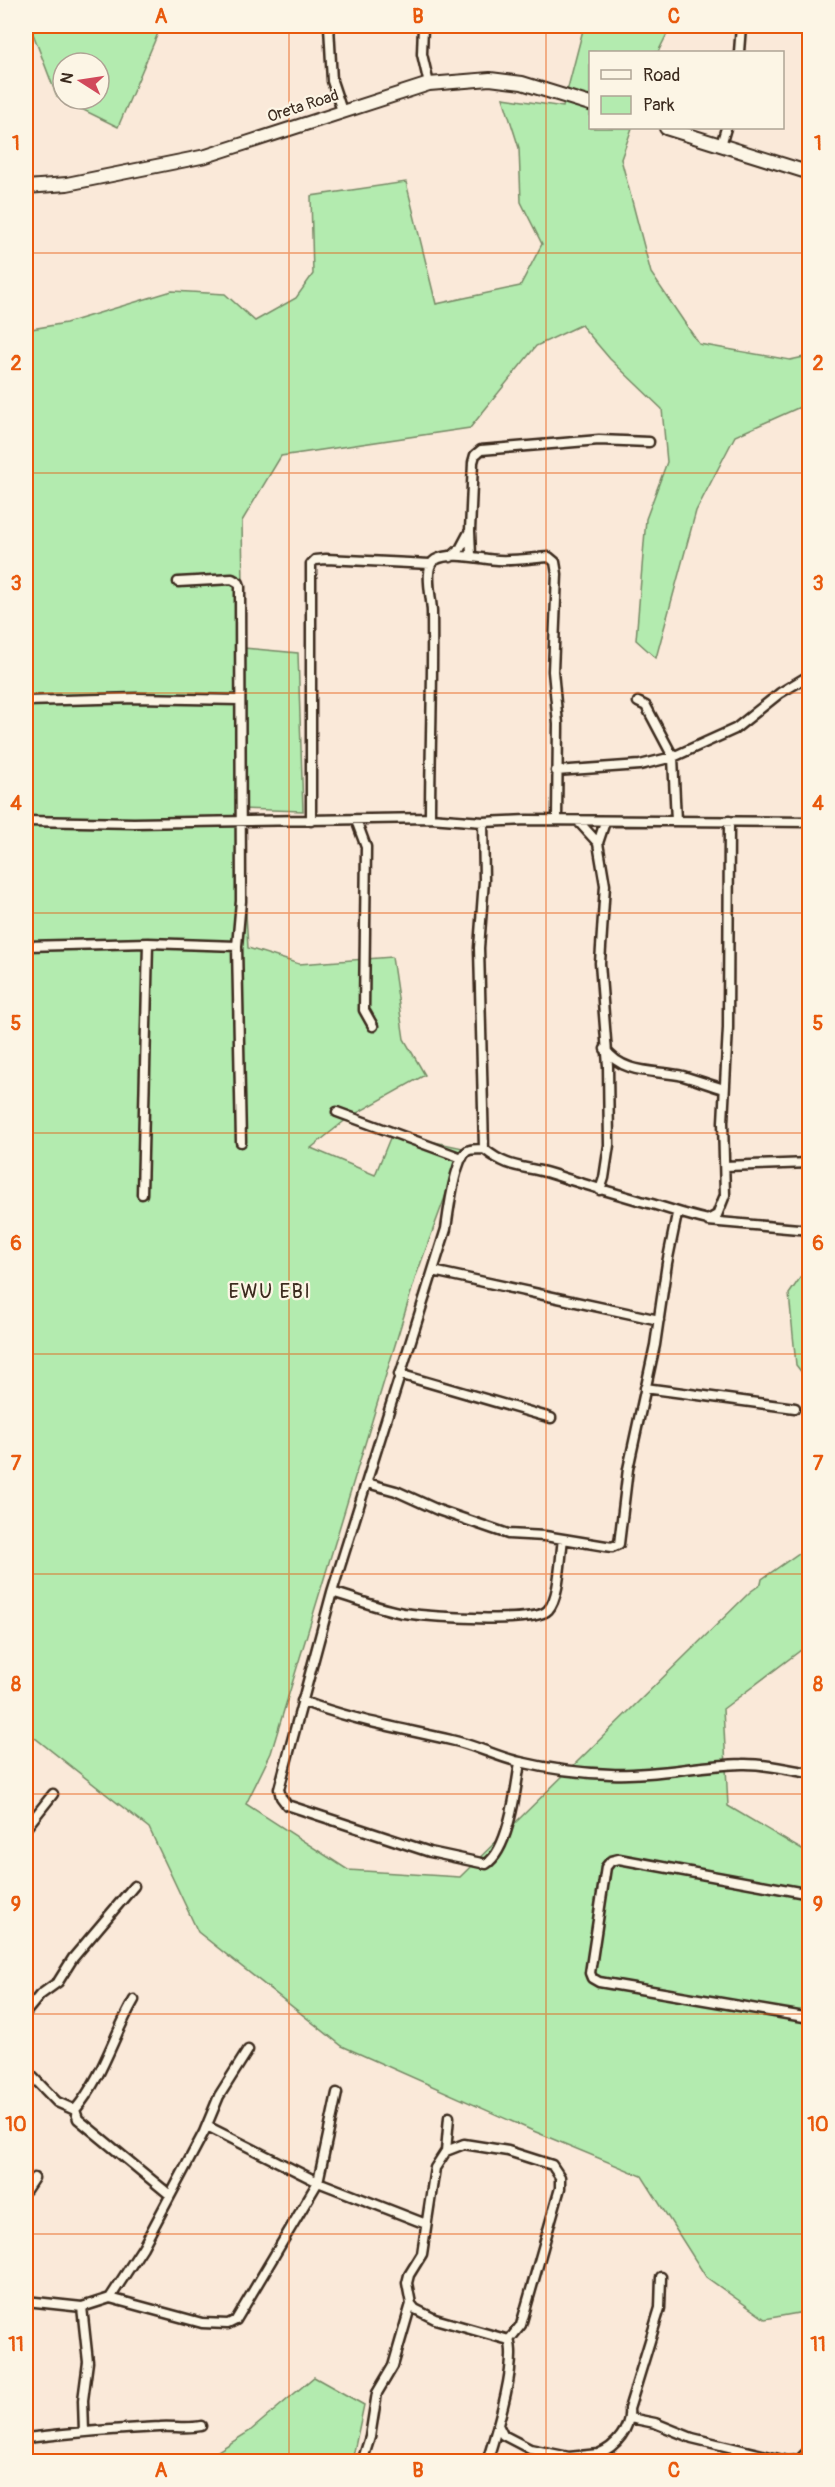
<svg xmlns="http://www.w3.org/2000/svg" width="835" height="2487" font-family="Pangolin,sans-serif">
<rect width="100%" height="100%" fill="#fae9d9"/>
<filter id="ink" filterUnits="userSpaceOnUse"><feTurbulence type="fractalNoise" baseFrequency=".0167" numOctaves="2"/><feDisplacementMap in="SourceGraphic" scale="12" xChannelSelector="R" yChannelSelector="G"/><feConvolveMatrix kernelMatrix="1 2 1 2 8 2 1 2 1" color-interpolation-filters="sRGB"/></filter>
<g filter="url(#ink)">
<path fill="#b3ebaf" stroke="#778a66" stroke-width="1.5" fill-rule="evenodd" d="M61,26H161L118,127L57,97L32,31ZM63,63H99V99H63Z
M584,26H671L658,52H590V128H632L621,159L651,273L699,344L790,360L809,356V403L735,436L696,511L656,658L636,640L646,519L667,462L662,409L610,359L581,325L536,346L470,428L281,456L242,521L244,648L298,653L303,811L240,809L248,948L299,964L392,957L404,1039L425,1075L348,1118L311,1148L375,1175L392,1133L463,1148L416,1276L271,1753L246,1804L348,1870L460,1877L750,1592L761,1584L762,1579L809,1546V1644L723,1709L728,1806L809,1854V2311L765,2319L706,2277L642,2176L531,2130L342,2046L198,1932L149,1828L35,1738L26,1735V330L66,323L172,291L225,294L255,321L296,298L313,274L311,196L406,182L436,304L520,286L542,244L521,202L519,148L503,98L563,107Z
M809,1265V1382L796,1365L789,1294Z
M314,2377L364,2405L352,2461H202L250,2431Z"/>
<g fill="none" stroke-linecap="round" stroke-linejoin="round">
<defs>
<path id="street" d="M329,26L332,81L342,111
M423,26L422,54L429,84
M808,26H810
M739,52L741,26
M721,145L726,128
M471,556L470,531L473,462L475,455L481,450L599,440L649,442
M451,557L460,549L469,532
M178,582L232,579L239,583L240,587L241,901L237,946L241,1142
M26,701L137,698L239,700
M638,702L646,706L673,757L676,821
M556,771L640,765L673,757L735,729L780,693L810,675
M430,818C430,750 433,681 432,612C432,599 423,567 435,560C450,551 481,559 498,560C515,561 532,558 549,557L555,562L557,574L553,671L558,724L557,820
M356,820L366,847L364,1010L373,1026
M26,821L134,823L430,818L483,822L527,820L810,822
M311,821V564L315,560L326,559L430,564
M578,821L598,843L605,885L600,963L608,1066L609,1145L604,1178L600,1190
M483,822L484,880L479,948L484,1149C478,1150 470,1148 466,1152C455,1161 448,1214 446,1229L332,1592L279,1789L281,1797L287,1805L430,1852L486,1864C509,1850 516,1788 520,1762
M598,843L605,822
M26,946L148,943
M605,1049C623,1075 656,1070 683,1076C697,1080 710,1085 724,1089
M337,1112L462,1158
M484,1149C510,1170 523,1165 552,1174C582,1184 611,1192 641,1201C664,1207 685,1215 708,1220L717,1215L725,1195L723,1122L728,1028L729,821
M725,1166L810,1163
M142,1194L148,943L237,946
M708,1221L810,1230
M433,1271L659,1320
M399,1374L551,1418
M645,1388L795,1408
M367,1483L396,1491L438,1510L508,1534L545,1536L612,1547L619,1544L628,1469L655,1345L667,1263L677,1214
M332,1592C356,1599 380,1609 403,1613C426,1616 535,1625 548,1610C560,1597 560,1558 563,1539
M302,1701C352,1720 400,1728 451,1740C475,1745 497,1757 520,1762C549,1769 581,1773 611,1774C655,1776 698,1765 742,1764C764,1763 788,1770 810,1773
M26,1828L53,1794
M810,1894L619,1859L611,1861L606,1867L590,1973L592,1978L599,1982L810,2018
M26,2012L40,1995L58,1982L73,1958L134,1886
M26,2070L57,2102L75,2110
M75,2110L78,2119L170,2195
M75,2110C103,2077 113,2036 134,2000
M207,2126L318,2182L426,2224
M446,2151L464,2144L508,2151L552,2165L560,2177V2188L521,2325L509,2340
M26,2190L34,2178
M110,2298L202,2323L228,2324L236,2320L318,2182L337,2093
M26,2301L82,2307L110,2298L143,2247L204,2132L219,2096L248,2050
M411,2304L415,2309L435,2319L509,2340
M82,2307L88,2362L83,2400L84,2432
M630,2418L655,2423L692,2438L787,2461L799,2460L810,2449
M498,2425L503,2435L530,2449L569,2457L598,2454L605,2462
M26,2438C70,2433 115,2429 160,2427C174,2426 187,2429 201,2426
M598,2454C616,2447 631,2428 629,2409L660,2308L661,2277
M362,2462L370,2437L377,2393L393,2366L411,2304L407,2283L409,2275L422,2254L435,2168L446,2151L449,2117
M487,2462C495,2435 518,2364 509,2340"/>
<path id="secondary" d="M666,128L810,173
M26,187L67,184L206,156L429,84L490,79L522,83L590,104"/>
</defs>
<use href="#street" stroke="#3b2a1e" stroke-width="13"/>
<use href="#secondary" stroke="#3b2a1e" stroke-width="16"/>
<use href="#street" stroke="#fcf5e5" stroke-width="8"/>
<use href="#secondary" stroke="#fcf5e5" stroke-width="12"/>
</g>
</g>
<path fill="none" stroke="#e8590c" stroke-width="1.5" stroke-opacity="0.55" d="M289,26V2462M546,26V2462M26,253H810M26,473H810M26,693H810M26,913H810M26,1133H810M26,1354H810M26,1574H810M26,1794H810M26,2014H810M26,2234H810"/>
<g text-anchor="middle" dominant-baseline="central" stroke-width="4.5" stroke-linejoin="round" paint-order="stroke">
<g font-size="16" fill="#3b2a1e" stroke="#fcf5e5">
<text transform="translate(303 106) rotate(-18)">Oreta Road</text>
</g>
<g font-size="20" letter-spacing="1.5" fill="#3b2a1e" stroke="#fcf5e5">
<text x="270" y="1291">EWU EBI</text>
</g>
</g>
<rect width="835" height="2487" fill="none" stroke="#fcf5e5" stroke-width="66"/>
<rect x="589" y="51" width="195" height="78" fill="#fcf5e5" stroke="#afa495" stroke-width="1.5"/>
<rect x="601" y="70" width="30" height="9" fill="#fcf5e5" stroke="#afa495" stroke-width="1.5"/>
<text x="643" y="81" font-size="18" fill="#3b2a1e">Road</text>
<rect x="601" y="96" width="30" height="18" fill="#b3ebaf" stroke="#afa495" stroke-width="1.5"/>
<text x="643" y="111" font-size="18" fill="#3b2a1e">Park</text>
<g transform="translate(81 81) rotate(282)"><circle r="28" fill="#fcf5e5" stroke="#afa495" stroke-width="1.5"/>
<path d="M0-4.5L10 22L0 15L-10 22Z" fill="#d1495b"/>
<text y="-9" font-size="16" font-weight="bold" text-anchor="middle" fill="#3b2a1e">N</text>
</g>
<rect x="33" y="33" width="769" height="2421" fill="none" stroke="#e8590c" stroke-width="2"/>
<g font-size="20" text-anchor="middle" font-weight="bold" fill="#e8590c">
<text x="161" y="23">A</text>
<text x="418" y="23">B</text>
<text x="674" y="23">C</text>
<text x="16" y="150">1</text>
<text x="818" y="150">1</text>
<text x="16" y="370">2</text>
<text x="818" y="370">2</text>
<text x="16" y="590">3</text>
<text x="818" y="590">3</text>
<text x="16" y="810">4</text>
<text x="818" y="810">4</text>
<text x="16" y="1030">5</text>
<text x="818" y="1030">5</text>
<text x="16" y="1250">6</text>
<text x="818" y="1250">6</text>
<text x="16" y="1470">7</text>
<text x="818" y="1470">7</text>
<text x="16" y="1691">8</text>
<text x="818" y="1691">8</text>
<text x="16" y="1911">9</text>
<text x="818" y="1911">9</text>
<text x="16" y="2131">10</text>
<text x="818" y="2131">10</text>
<text x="16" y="2351">11</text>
<text x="818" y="2351">11</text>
<text x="161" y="2477">A</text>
<text x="418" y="2477">B</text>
<text x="674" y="2477">C</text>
</g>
</svg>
